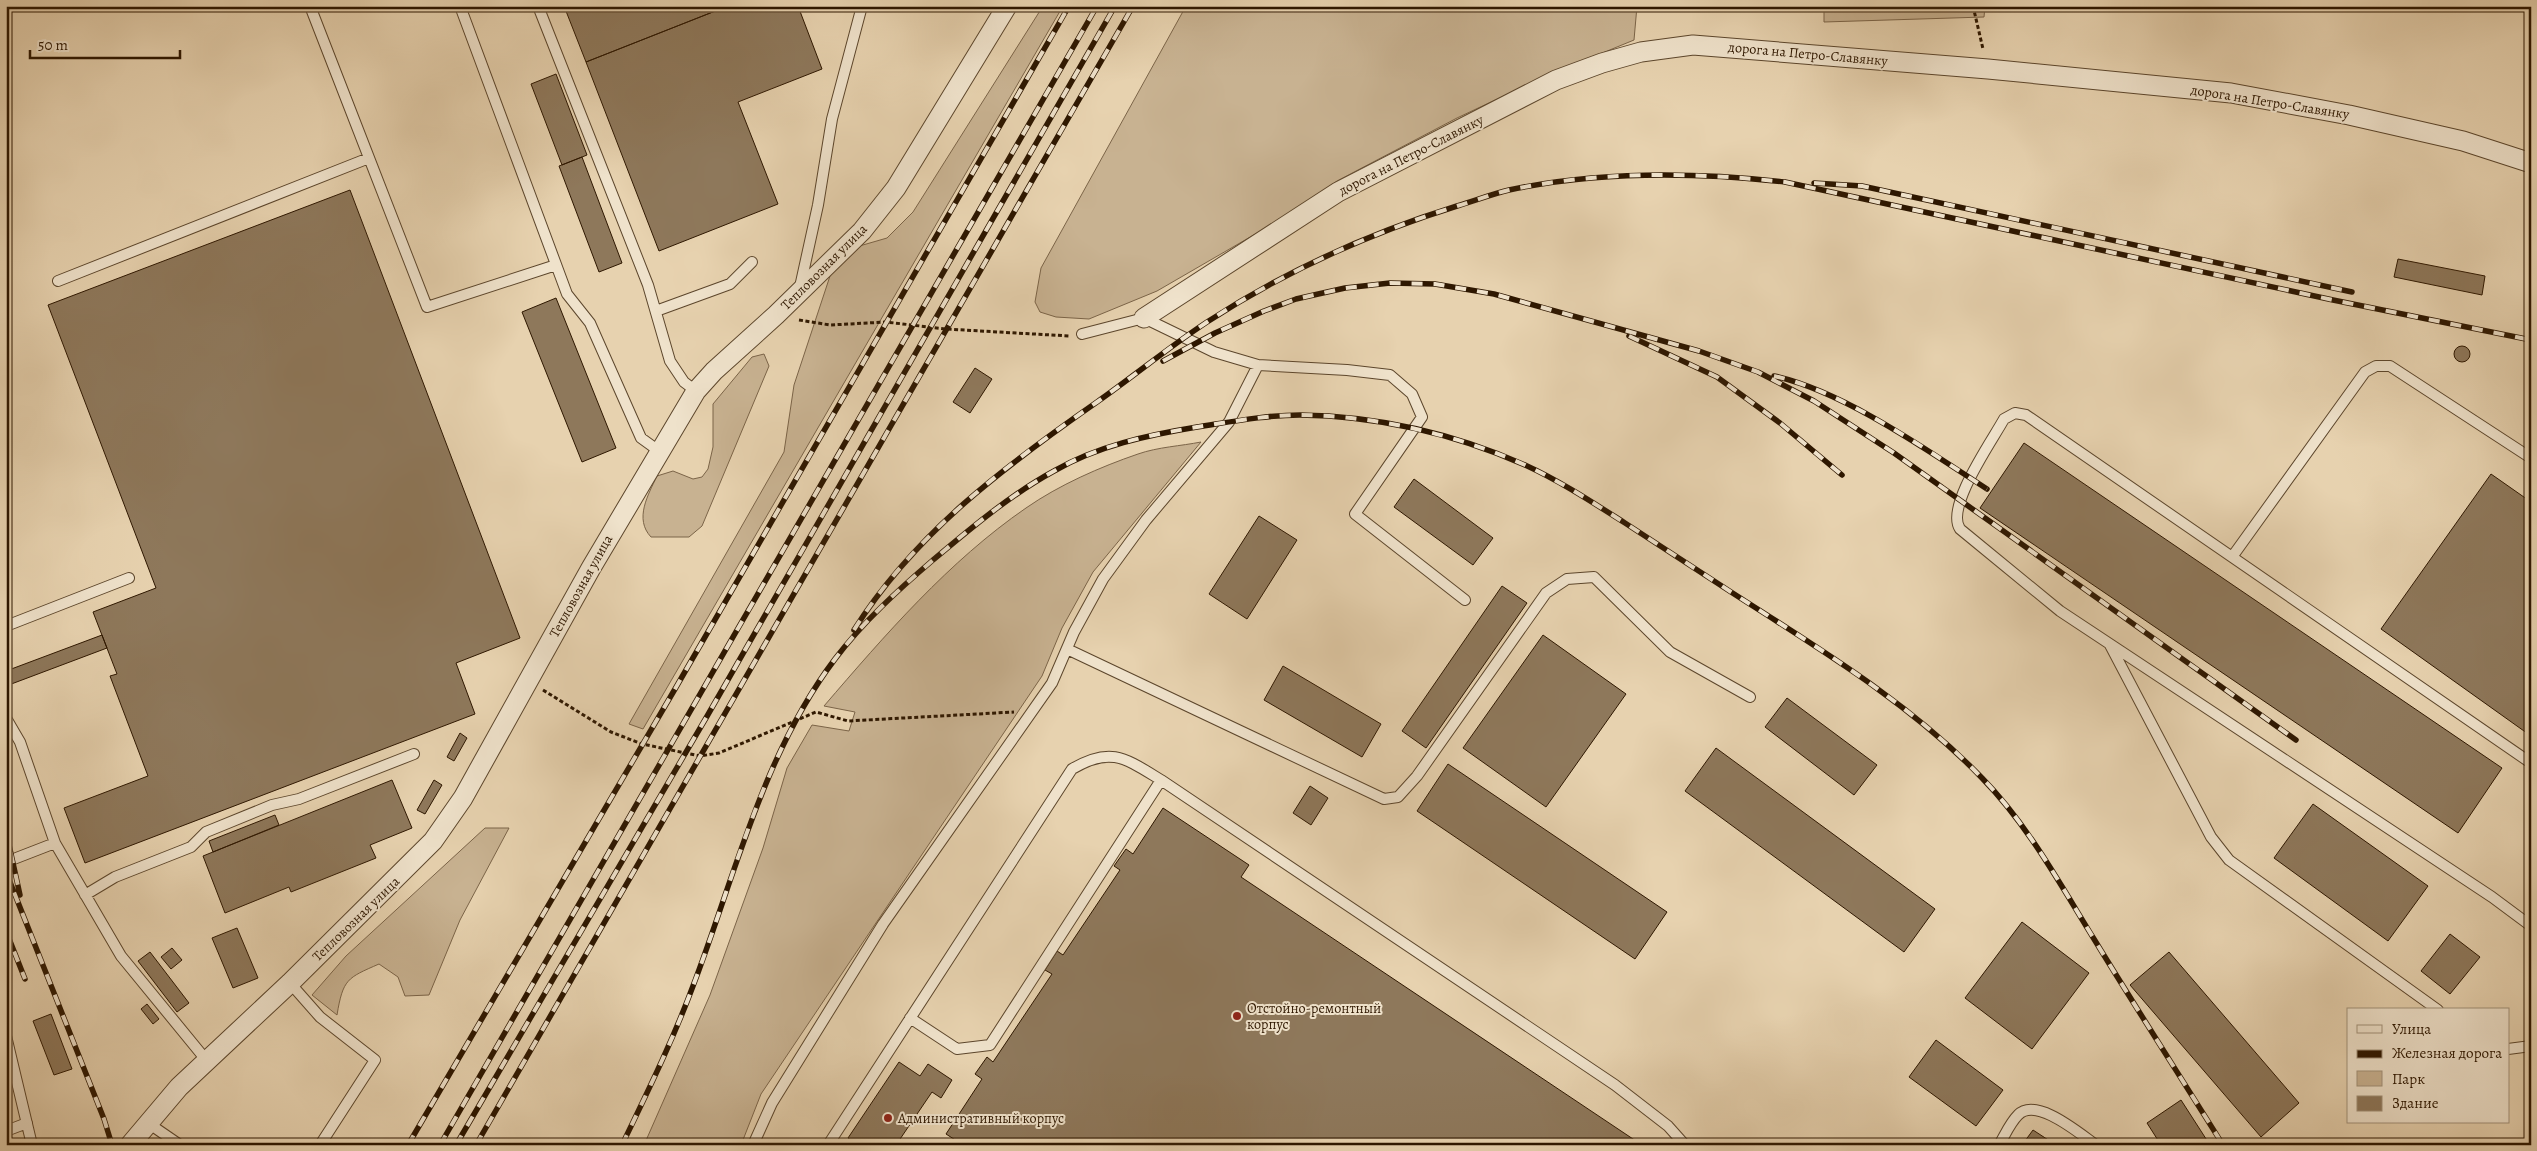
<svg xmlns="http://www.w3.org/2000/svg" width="2537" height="1151" font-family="Alegreya,serif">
<rect width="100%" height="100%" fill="#e7d2af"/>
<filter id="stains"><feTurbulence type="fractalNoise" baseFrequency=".004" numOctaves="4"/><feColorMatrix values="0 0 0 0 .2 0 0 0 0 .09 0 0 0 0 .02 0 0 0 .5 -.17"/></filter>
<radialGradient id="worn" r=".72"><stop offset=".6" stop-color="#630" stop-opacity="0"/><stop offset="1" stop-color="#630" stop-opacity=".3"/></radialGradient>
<path fill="#c8b291" stroke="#7b6448" d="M1043,6H1063L643,729L629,724L784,452L794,385L831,273L856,247L887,238L913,212Z
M1186,6H1637L1634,40L1544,77L1457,118L1337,181L1290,214L1157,291L1089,319L1056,317L1040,312L1035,302L1041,268Z
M1824,6H1985L1984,17L1824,22Z
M764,354L769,366L702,526L689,537H651C634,519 648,495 657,476L673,471L693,479L702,477L708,469L713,447V404L752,357Z
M1201,442L1093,572L1062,628L1042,676L761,1094L741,1145H644L710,995L763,848L787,768L812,725L849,731L855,712L824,706C885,635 949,561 1026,508C1059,485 1100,467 1138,454C1158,447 1181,446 1201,442Z
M485,828H509L460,920L429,995L405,996L398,977L379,964C347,978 343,979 337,1015L312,995L346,956Z"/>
<path fill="#8e785b" stroke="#2e1700" d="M564,6H728L586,62Z
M728,6H798L822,69L738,102L778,204L659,251L586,62Z
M556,74L587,155L562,165L531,84Z
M582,157L622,263L599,272L559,166Z
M350,190L520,638L456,663L475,714L85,863L64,808L148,776L110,676L117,674L93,612L156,588L48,305Z
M2398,259L2485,276L2482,295L2394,277Z
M556,298L616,448L582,462L522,312Z
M2454 354a8 8 0 1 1 16 0a8 8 0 1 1-16 0Z
M975,368L992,379L970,413L953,402Z
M2024,443L2502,768L2458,833L1980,508Z
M2491,474L2531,502V736L2381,629Z
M1414,479L1493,538L1473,565L1394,507Z
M1259,516L1297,540L1247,619L1209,594Z
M1502,586L1527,603L1426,748L1402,731Z
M102,635L107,648L6,686V671Z
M1543,635L1626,694L1546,807L1463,748Z
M1283,666L1381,724L1362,757L1264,700Z
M1787,698L1877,765L1854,795L1765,727Z
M460,733L467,738L454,761L447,757Z
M1716,748L1935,909L1904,952L1685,791Z
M1448,764L1667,912L1635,959L1417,811Z
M392,780L412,828L370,845L376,858L291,892L289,887L225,913L203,856Z
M434,780L442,785L425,814L417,810Z
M1310,786L1328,798L1311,825L1293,813Z
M2313,804L2428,886L2388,941L2274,858Z
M1163,808L1249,865L1241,877L1642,1145H963L946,1134L982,1079L975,1074L987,1057L993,1062L1052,974L1045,970L1057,951L1063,955L1120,870L1114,866L1126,849L1133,854Z
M275,815L279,825L213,852L209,841Z
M2022,922L2089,973L2032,1049L1965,998Z
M237,928L258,978L233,988L212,938Z
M2450,934L2480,957L2450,994L2421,971Z
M172,948L182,960L171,969L161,957Z
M150,952L189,1003L177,1012L138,961Z
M2169,952L2299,1103L2261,1137L2130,985Z
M147,1004L159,1019L153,1024L141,1009Z
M51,1014L72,1069L54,1075L33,1021Z
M1936,1040L2003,1090L1976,1126L1909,1077Z
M899,1062L920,1076L928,1064L952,1080L941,1098L932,1092L896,1145H857L848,1138Z
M2181,1100L2210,1145H2161L2147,1123Z
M2033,1130L2056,1145H2022Z"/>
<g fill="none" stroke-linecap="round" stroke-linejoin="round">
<defs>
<path id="lane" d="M310,6L427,307L556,265
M460,6L567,294L590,323L641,438L659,451
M538,6L648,285L670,361L684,382L696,391
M58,281L369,158
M800,287L818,205L832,119L862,6
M656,311L730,284L752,262
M1082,334L1144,318L1214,352L1258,365L1347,370L1390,375L1412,394L1422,417L1355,514L1465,600
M2232,557L2365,372L2376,366H2390L2531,458
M6,626L129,578
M2110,645L2211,837L2229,860L2438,1010
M1067,649L1384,799L1398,797L1417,776L1546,593L1567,579L1594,577L1670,652L1750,697
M6,718L20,742L55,843L121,956L207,1061
M2531,763L2026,415L2015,413L2004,419C1992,441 1945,507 1960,529L2060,611L2492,897L2531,926
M6,862L55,843
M85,895L115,877L191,847L206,832L272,805L299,799L414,754
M290,983L320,1017L375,1060L320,1145
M910,1018L957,1049L990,1045L1161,780
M6,1036L32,1145
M2508,1049L2531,1046
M148,1123L180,1145
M6,1131L27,1123
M753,1145L772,1103L883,924L1052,683L1074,632L1103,579L1146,520L1229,422L1258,365
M828,1145L1072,769C1111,746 1125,758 1161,780L1615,1085L1668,1126L1685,1145
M931,1145H933
M1999,1145C2005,1135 2010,1123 2018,1115C2036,1096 2080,1134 2096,1145"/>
<path id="street" d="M1144,318L1338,192L1556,80L1602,63L1641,52L1693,45L1988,69L2231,93L2349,115L2463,141L2531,163
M130,1145L179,1087L290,983L433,841L463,798L591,568L696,391L714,371L776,315L862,231L896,188L1007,6"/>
</defs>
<use href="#lane" stroke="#5c462c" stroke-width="12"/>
<use href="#street" stroke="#5c462c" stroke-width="21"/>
<path stroke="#2e1700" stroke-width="3" stroke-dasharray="4 2.5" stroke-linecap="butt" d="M1973,6L1983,49
M799,320L830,325L886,322L946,329L1069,336
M543,690L611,732L642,744L700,756L719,753L816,712L848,721L1014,712"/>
<use href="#lane" stroke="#efe2cb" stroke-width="10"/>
<use href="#street" stroke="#efe2cb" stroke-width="19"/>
<defs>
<path id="rail" d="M1814,183L1862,186L2352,292
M1629,336L1717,377L1780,423L1842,475
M1163,361L1215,333L1264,311L1296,299L1345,288L1390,283L1435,284L1494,294L1699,351L1758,372L1814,401L1894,453L2296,740
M1774,376C1843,391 1927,450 1987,489
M854,630C915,533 1005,466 1097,402C1134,376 1169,347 1207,322C1284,272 1370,233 1457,206C1474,201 1492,194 1509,190C1599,171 1694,172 1785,182L2333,300L2531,340
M6,831L20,895
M6,872L104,1119L112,1145
M6,931L25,979
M408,1145L675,689L1069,6
M440,1145L1097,6
M456,1145L706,718L1115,6
M476,1145L1133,6
M622,1145C647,1093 673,1040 693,986C735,876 763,754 835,659C863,622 898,590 933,560C971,528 1010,495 1054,471C1097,446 1148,435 1197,427C1230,422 1266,415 1300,415C1377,416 1455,434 1525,465C1560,481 1592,502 1625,523C1660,546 1696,569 1731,592C1818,648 1910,703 1982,778C2028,825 2060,884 2094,939C2136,1008 2180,1076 2223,1145"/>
</defs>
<use href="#rail" stroke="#2e1700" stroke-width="5.5"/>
<use href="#rail" stroke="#efe2cb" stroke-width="4" stroke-dasharray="11" stroke-linecap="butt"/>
</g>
<g fill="#8f2418" stroke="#efe2cb" stroke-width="2">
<circle cx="1237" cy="1016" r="5"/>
<circle cx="888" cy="1118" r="5"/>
</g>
<g text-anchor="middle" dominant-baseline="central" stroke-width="4" stroke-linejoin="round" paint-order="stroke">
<g font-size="14" fill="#2e1700" stroke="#efe2cb">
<text transform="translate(1808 54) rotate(5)">дорога на Петро-Славянку</text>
<text transform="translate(2270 102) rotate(9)">дорога на Петро-Славянку</text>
<text transform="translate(1411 155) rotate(-27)">дорога на Петро-Славянку</text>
<text transform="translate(824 267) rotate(-45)">Тепловозная улица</text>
<text transform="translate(581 586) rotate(-61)">Тепловозная улица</text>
<text transform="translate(356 919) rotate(-44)">Тепловозная улица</text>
</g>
<g font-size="14" fill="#2e1700" stroke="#efe2cb" text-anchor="start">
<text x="1247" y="1008">Отстойно-ремонтный<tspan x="1247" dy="16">корпус</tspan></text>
<text x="898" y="1118">Административный корпус</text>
</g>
</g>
<rect width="2537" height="1151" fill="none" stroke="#e7d2af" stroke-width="25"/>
<rect x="8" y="8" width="2522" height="1136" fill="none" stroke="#2e1700" stroke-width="2.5"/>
<rect x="12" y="12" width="2512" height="1126" fill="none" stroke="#2e1700"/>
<rect x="2347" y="1008" width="162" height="115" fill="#efe2cb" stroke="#a2917a"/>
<rect x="2357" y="1025" width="25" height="8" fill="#efe2cb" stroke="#a2917a"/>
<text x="2392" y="1034" font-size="15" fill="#2e1700">Улица</text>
<rect x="2357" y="1050" width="25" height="8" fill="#2e1700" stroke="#a2917a"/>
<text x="2392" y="1058" font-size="15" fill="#2e1700">Железная дорога</text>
<rect x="2357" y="1071" width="25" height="15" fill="#c8b291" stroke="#a2917a"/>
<text x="2392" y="1084" font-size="15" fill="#2e1700">Парк</text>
<rect x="2357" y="1096" width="25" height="15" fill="#8e785b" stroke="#a2917a"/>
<text x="2392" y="1108" font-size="15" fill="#2e1700">Здание</text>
<path d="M30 50v8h150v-8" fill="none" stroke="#2e1700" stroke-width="2.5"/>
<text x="38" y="50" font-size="15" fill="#2e1700" stroke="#efe2cb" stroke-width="4" paint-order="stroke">50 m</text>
<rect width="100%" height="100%" filter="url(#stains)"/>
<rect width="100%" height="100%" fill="url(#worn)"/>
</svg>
